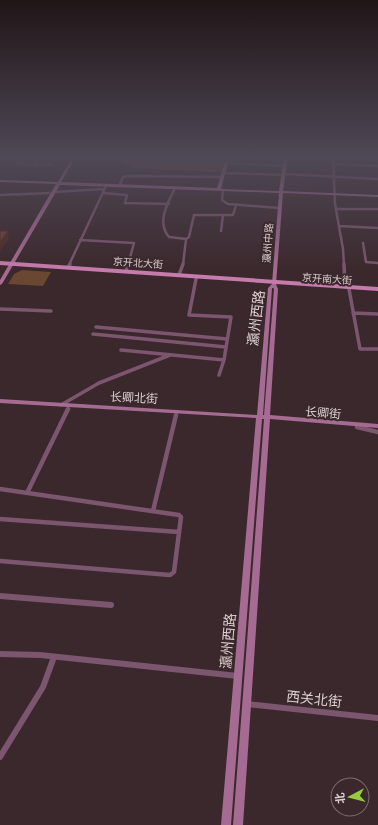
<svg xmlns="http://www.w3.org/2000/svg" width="378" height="825" font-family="Jost,'Noto Sans SC',sans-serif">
<rect width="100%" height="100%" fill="#3b282c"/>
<path fill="#694731" d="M127,156H225L221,172L133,168L131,165L123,164Z
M22,270L51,272L43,286L8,284L14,274Z"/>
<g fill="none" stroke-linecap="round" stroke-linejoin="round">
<path stroke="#7b566e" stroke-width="2.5" d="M258,156L286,157
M333,156L335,204L343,249L344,265
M17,163L22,161L25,156
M226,163L285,166
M16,164L52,165
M333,164L378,166
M34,165L39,156
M224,173L284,175
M284,174L378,179
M119,186L123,177L127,176L223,177
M175,188C168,203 156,222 169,237L186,239L183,265
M223,190L222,200L228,204L280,208
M54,192L104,189
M103,193L127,195L125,203L169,204
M0,195L49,193
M336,209H378
M339,226L378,228
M221,231L223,215
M186,239L189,237L194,215H233L236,205
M80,240L134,243L128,265
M363,243L366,262L378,263
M69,265L106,186"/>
<path stroke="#7b566e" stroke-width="3.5" d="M344,264L345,287
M68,267L70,264
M126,271L128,264
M179,275L183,264
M196,279L189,315L231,317L224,360L219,375
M349,289L360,349H378
M0,309L51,311
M353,313L378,314
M96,327L227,339
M93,334L226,347
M121,350L224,360
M61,405L99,383L170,355"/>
<path stroke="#7b566e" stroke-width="4.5" d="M357,427L378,432
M0,489L179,515L181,517L174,572L170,575L0,561
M27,493L68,409
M153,511L176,415
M0,519L179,532"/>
<path stroke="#7b566e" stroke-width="6" d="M0,596L111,605
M0,654L40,655L238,676
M247,704L378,718
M0,757L43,687L54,657"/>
<path fill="#a56b92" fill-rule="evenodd" d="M73,156H77L61,182L217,188L226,156H230L221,189L279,191L284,156H288L283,191L378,195V197L283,193L276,284L278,289L270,415L378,424V428L270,419L243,825H233L264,419H262L231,825H221L256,418L0,403V399L257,415L268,288L272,284L279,193L60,185L2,284L0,285V280L56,184L0,182V180L58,182ZM272,288H273L274,289L264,415H263Z"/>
<path fill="#c67bad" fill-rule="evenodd" d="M0,261L378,287V291L0,265Z"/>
</g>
<path fill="#4f2c26" d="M8,231L9,239L0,251V242Z"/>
<path fill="#713f37" stroke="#4f2c26" d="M0,231H8L0,242Z"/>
<linearGradient id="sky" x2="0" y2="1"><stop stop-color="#201618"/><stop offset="0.58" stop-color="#4f4856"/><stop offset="1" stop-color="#4f4856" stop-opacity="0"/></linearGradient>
<rect width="378" height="271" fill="url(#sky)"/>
<g text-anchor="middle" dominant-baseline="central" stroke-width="4" stroke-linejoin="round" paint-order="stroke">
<g font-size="10" fill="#ddd0d2" stroke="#3b282c">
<text transform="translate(268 243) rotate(-86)">瀛州中路</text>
<text transform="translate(138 263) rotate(4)">京开北大街</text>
<text transform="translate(327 279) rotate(4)">京开南大街</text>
</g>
<g font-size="12" fill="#ddd0d2" stroke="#3b282c">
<text transform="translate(134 398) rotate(3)">长卿北街</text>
<text transform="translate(323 413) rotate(5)">长卿街</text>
</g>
<g font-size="14" fill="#ddd0d2" stroke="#3b282c">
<text transform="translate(256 318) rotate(-83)">瀛州西路</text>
<text transform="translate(228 641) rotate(-85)">瀛州西路</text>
<text transform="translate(314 699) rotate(6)">西关北街</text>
</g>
</g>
<g transform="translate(350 797) rotate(263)"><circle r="19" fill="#3b282c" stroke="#7c6b6e"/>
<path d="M0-3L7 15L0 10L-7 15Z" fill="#96cc3a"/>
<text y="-6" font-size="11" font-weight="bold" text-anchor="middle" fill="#ddd0d2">北</text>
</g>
</svg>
